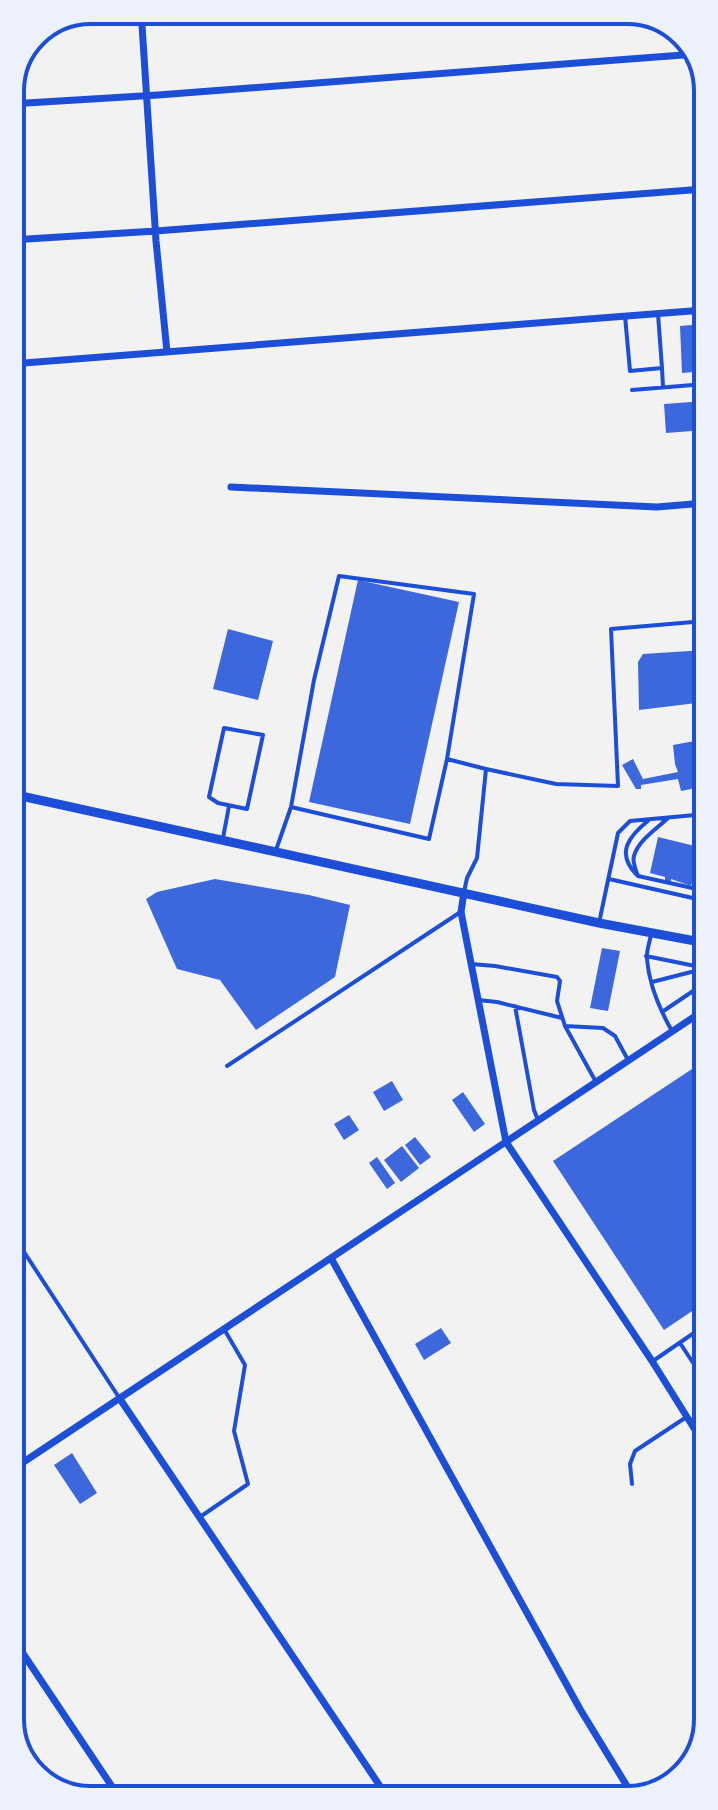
<svg xmlns="http://www.w3.org/2000/svg" width="718" height="1810" font-family="Mulish,sans-serif">
<rect width="100%" height="100%" fill="#f2f2f2"/>
<path fill="#3d67dc" d="M704,324L705,371L682,373L680,326Z
M705,401V457H693L692,431L666,433L664,404Z
M358,580L459,602L410,824L309,802Z
M228,629L273,641L258,700L213,689Z
M705,650V702L639,710L638,662L643,654Z
M706,739V786L681,791L678,779L641,785V789H636L622,765L633,759L643,779L678,772L675,764L673,745Z
M658,837L699,847L700,843L706,844V882L700,881L699,885L692,883L691,886L671,879V882L665,881V877L650,873Z
M215,879L309,895L350,905L335,977L256,1030L220,980L177,969L146,899L157,892Z
M602,948L620,951L608,1011L590,1008Z
M692,1069L699,1080L706,1075L707,1301L664,1330L553,1161Z
M392,1081L403,1100L384,1111L373,1092Z
M463,1092L485,1124L474,1132L452,1100Z
M349,1115L359,1130L344,1140L334,1124Z
M415,1137L431,1157L420,1165L405,1145Z
M402,1146L419,1168L401,1182L384,1160Z
M377,1157L395,1183L387,1189L369,1163Z
M441,1328L451,1343L424,1360L415,1344Z
M72,1453L97,1493L80,1504L54,1465Z"/>
<g fill="none" stroke-linecap="round" stroke-linejoin="round">
<path stroke="#1d4ed8" stroke-width="3" d="M696,1038L706,1053"/>
<path stroke="#1d4ed8" stroke-width="4" d="M625,316L630,371L662,368L658,314
M662,368L663,387
M632,390L705,384
M224,728L263,735L247,809L218,803L209,797Z
M291,807L314,680L339,576L474,594L447,759
M667,819C657,828 638,841 634,856C632,862 636,870 638,876L706,891
M223,838L229,806
M276,850L291,807L429,839L447,759L486,769
M637,875C615,853 629,836 649,820
M609,879L706,901
M464,892L467,878L477,858L486,769L556,784L618,786L611,629L705,621
M599,923L618,833L630,821L706,814
M651,934C650,942 646,951 647,959C649,984 660,1010 672,1031
M705,946C701,962 697,976 706,991
M646,956L700,967
M471,964L495,966L557,977L560,981L557,1001L565,1026L603,1028L615,1036L628,1060
M652,982L699,970
M478,1000L497,1002L562,1018
M515,1006L534,1110L538,1120
M662,1012L702,985
M565,1026L596,1082
M227,1066L459,913
M13,1235L120,1399
M680,1343L707,1384
M653,1361L707,1324
M632,1484L630,1464L635,1451L685,1418
M200,1517L248,1484L234,1431L245,1365L224,1329"/>
<path stroke="#1d4ed8" stroke-width="7" d="M141,10L156,241L167,352
M10,104L158,95L696,54
M11,240L156,231L704,189
M11,364L704,310
M231,487L657,507L705,503
M464,892L461,912L506,1142L652,1361L707,1449
M331,1258L580,1709L633,1796
M120,1399L388,1798
M13,1469L706,1009
M14,1640L121,1800"/>
<path stroke="#1d4ed8" stroke-width="9" d="M12,794L599,923L706,943"/>
</g>
<path d="M0 0H718V1810H0ZM91 24H627A67 67 0 0 1 694 91V1719A67 67 0 0 1 627 1786H91A67 67 0 0 1 24 1719V91A67 67 0 0 1 91 24Z" fill="#edf1fc" fill-rule="evenodd"/>
<path fill="none" stroke="#1d4ed8" stroke-width="4" d="M91 24H627A67 67 0 0 1 694 91V1719A67 67 0 0 1 627 1786H91A67 67 0 0 1 24 1719V91A67 67 0 0 1 91 24Z"/>
</svg>
